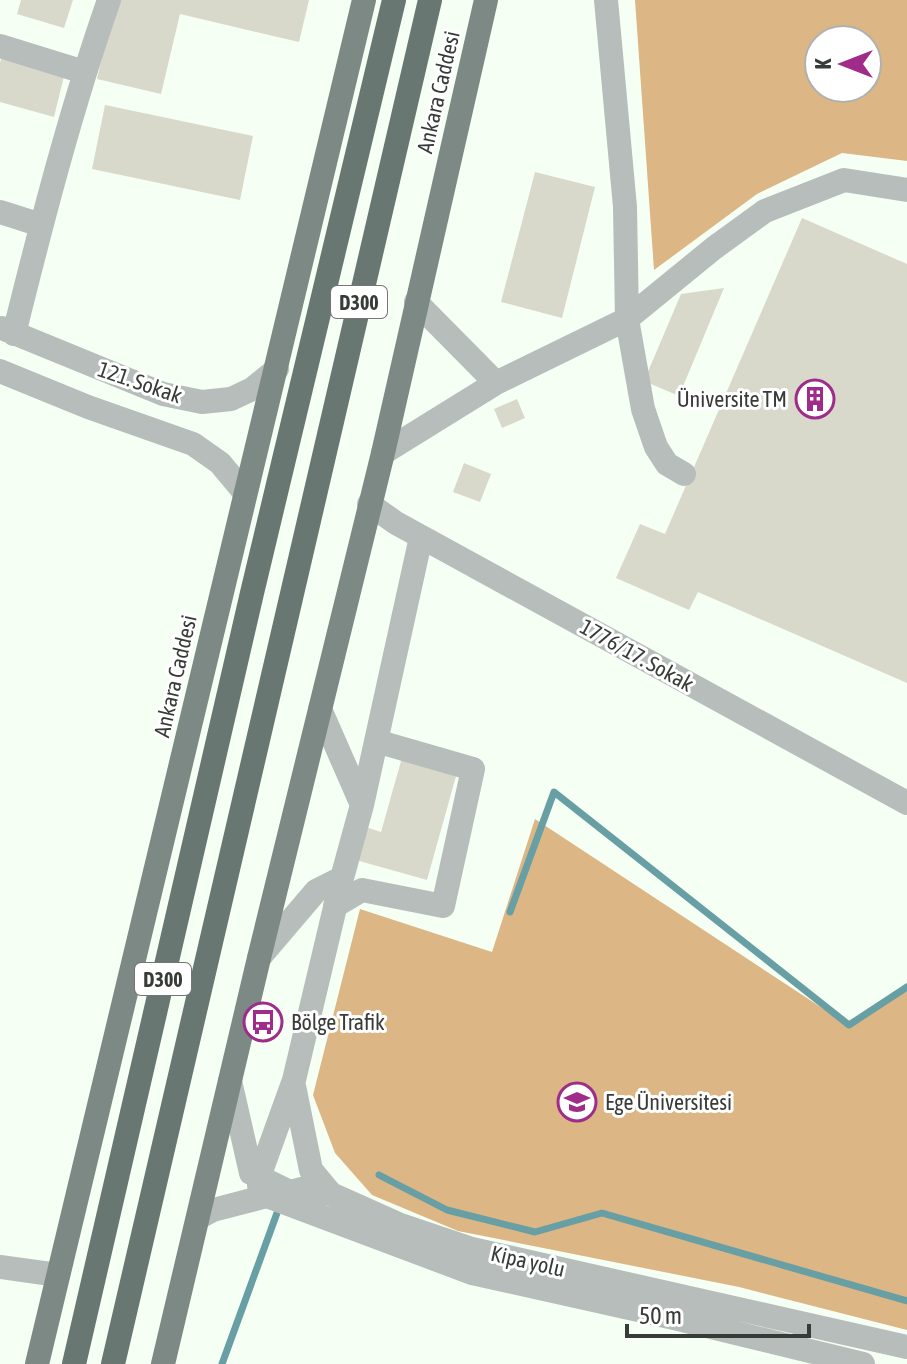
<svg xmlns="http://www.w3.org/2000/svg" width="907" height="1364" font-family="'Asap Condensed',sans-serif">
<rect width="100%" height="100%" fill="#f5fff3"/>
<path fill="#dcb785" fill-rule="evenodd" d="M635,0H907V161L842,153L757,194L654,270ZM867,40V88H819V40Z
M535,819L848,1025L907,983V1330L739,1287L458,1231L372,1195L335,1153L313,1095L360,909L492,952Z"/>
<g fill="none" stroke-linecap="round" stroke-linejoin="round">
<path stroke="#679fa5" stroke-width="7" d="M510,912L554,792L849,1025L907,987
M379,1175L447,1210L535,1232L602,1213L907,1301
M222,1364L277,1213"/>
</g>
<path fill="#d8d9cb" d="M21,0H73L64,28L17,14Z
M115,0H309L299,42L180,14L161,94L97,79Z
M3,51L66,68L54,117L0,102V63Z
M105,105L253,136L240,200L92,169Z
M535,172L595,187L562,318L501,302Z
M802,218L907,264V683L698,592L689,610L616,578L640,524L665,534Z
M724,288L679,396L644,381L681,294Z
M517,399L525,418L502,428L494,409Z
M464,463L491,474L480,502L453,492Z
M403,754L458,769L427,880L338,855L347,821L381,832Z"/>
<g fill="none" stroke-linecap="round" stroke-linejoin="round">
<path stroke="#b6bdbb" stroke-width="24" d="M606,0L625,207L627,319L643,409L656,447L667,464L684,474
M0,46L84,72
M0,212L41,225
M416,302L496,383
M2,328L163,394L202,402L231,399L252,389L277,369
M14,334C42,221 71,109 109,0
M0,371L88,407L193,444L220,463L245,493
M383,453L496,383L627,319L714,248L765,211L844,180L907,190
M369,504L396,523L907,803
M362,805L421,537
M335,906L362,890L443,906L473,769L376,741
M259,958L316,891L342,878L362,805L320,709
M230,1081L251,1173L290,1192L305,1188L331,1194L398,1224L472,1249L907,1347
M294,1086L311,1170L331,1194
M263,1191L259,1186V1177L294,1080L342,878
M198,1218L213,1210L267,1196L472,1273L674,1318L863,1364
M0,1267L58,1275"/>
<path stroke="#7d8985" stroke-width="24" d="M37,1364L364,0
M163,1364L259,958L383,453L486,0"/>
<path stroke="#687772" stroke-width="24" d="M74,1364L252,593L394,0
M113,1364L430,0"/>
</g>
<defs>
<symbol id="building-ring" viewBox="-11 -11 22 22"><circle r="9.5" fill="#fff" stroke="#9e2c88" stroke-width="1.5"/><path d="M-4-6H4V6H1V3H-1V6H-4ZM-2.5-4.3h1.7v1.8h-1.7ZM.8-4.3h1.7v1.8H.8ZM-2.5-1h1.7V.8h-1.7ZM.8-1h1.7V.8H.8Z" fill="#9e2c88"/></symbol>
<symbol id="bus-ring" viewBox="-11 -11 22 22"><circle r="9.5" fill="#fff" stroke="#9e2c88" stroke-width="1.5"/><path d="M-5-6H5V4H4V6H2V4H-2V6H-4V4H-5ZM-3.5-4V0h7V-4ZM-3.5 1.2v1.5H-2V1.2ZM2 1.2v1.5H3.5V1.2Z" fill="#9e2c88"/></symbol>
<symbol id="university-ring" viewBox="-11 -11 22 22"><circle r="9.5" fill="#fff" stroke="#9e2c88" stroke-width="1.5"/><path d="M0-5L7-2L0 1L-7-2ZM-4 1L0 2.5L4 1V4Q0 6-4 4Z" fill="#9e2c88"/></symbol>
</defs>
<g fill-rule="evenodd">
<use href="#building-ring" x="793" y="377" width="44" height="44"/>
<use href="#bus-ring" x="241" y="1000" width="44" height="44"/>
<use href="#university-ring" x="555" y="1080" width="44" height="44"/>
</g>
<g text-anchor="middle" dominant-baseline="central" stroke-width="6" stroke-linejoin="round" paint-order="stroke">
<g fill="#fff" stroke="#747674" stroke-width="2">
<rect x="331" y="286" width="56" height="32" rx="6"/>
<rect x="135" y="963" width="56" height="32" rx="6"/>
</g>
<g font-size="20" font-weight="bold" fill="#383c38">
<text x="359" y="302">D300</text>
<text x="163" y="979">D300</text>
</g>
<g font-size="22" fill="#383c38" stroke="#fff">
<text transform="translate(438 92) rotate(-77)">Ankara Caddesi</text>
<text transform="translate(140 382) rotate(19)">121. Sokak</text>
<text transform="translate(637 655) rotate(29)">1776/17. Sokak</text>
<text transform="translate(175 676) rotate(-77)">Ankara Caddesi</text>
<text transform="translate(528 1261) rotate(13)">Kipa yolu</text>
</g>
<g font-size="22" fill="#383c38" stroke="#fff" text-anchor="start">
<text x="787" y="399" text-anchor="end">Üniversite TM</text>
<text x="291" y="1022">Bölge Trafik</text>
<text x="605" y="1102">Ege Üniversitesi</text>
</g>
</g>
<g transform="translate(843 64) rotate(270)"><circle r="38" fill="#ffffff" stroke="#afb1af" stroke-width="2"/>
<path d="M0-6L14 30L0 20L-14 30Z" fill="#9e2c88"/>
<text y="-12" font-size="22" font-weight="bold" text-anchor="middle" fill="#383c38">K</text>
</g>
<path d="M627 1324v12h182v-12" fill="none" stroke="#383c38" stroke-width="4"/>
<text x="639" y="1324" font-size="24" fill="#383c38" stroke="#ffffff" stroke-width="6" paint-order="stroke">50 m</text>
</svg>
